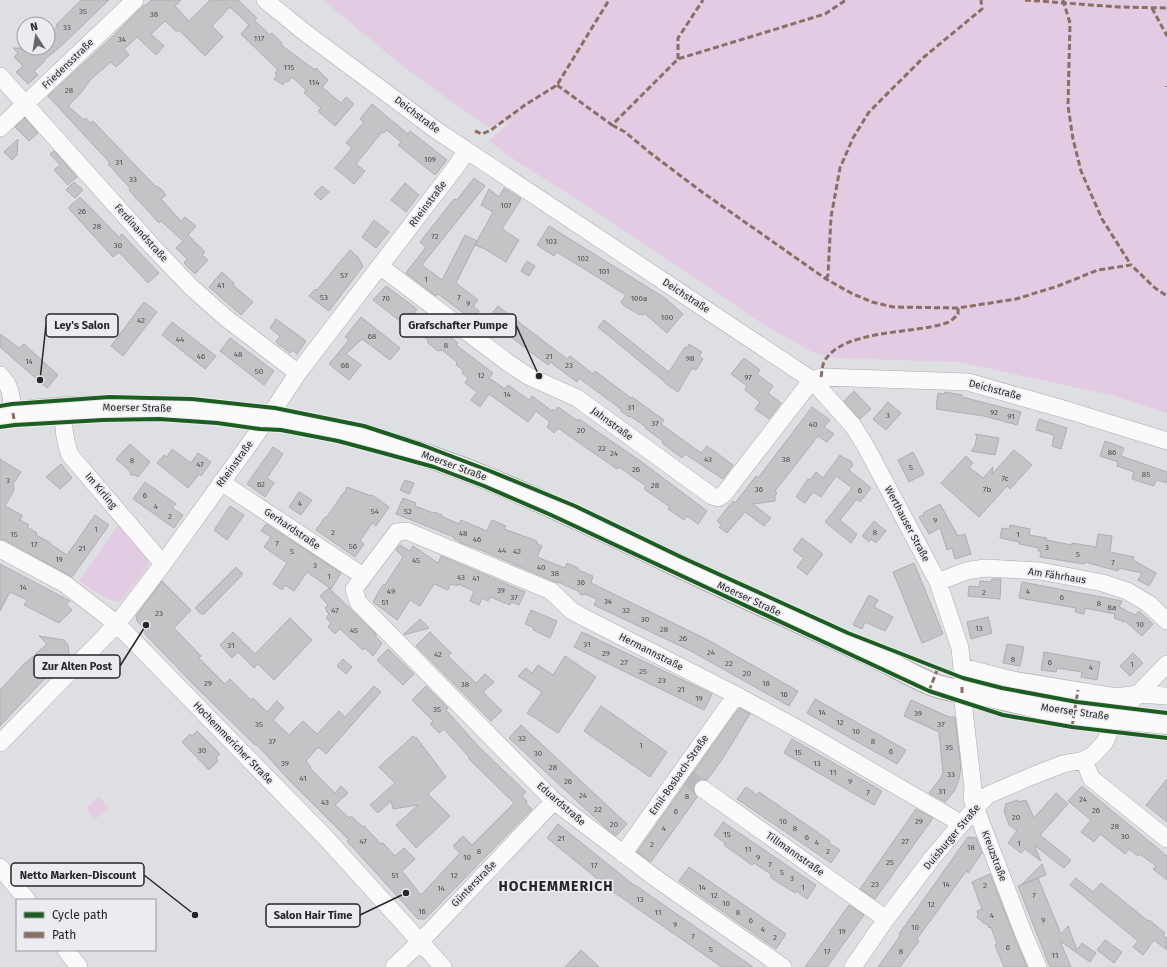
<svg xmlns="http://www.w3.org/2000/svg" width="1167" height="967" font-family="'Fira Sans',sans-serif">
<rect width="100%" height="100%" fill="#dedfe2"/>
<path fill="#e2cbe3" d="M323,0H1167V413L1111,395L959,362L835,358L812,352L755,319L704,284L598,213L509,156L489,141L510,122L487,127L404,67Z
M121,521L145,551L149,565L120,602L109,600L79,581Z
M99,797L109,808L95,819L86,808Z"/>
<path fill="#c2c4c6" stroke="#aeafb2" d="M81,0H109L59,48L44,60L45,61L34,71L38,75L28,84L16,72L23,66L14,57L18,53L13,48H48V35L58,26L56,25Z
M151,0H181L175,6L189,21L210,0H238L257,18L254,20L270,35L272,33L282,43L281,45L315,70L316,68L328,80L322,87L341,103L346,97L354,104L335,126L318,111L321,108L304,93L306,90L292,77L288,82L286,81L283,85L274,79L277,75L275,73L278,70L241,34L249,25L230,7L212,26L223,37L205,56L179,30L177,32L165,21L151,34L164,46L156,55L137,37L124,49L129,55L116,67L111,62L91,79L80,94L68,106L84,120L86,118L90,123L93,121L156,187L157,186L162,190L166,195L161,199L181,221L185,217L196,226L188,235L205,252L202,255L208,260L195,274L184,263L187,259L176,248L183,241L161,221L159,223L136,198L129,190L130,188L108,164L110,163L48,96L109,40L144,5L145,6Z
M372,104L408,134L410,131L447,160L435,175L398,145L401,142L387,130L384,133L382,132L356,164L365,171L354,184L335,168L352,148L346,143L364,122L360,119Z
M25,118L38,133L29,141L15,127Z
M18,139L17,155L12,160L4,152Z
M54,151L77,177L68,185L54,170L60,165L50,154Z
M474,178L485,186L422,265L442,280L465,235L477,241L456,283L478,300L473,306L479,311L473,320L438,294L436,296L406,273L426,247L420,242L454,199L457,200Z
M74,182L83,190L75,198L66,190Z
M405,183L419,195L406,212L391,200Z
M322,186L329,192L321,200L314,194Z
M504,188L521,199L502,229L519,240L506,262L485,249L475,245L493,212L481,205L489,189L499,197Z
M80,197L119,237L122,234L159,273L148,283L119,252L113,257L70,210L69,207Z
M374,220L389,232L376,248L362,237Z
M549,226L665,298L683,314L667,333L644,313L643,315L640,314V315L623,305L621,302L626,295L557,252L554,256L537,245Z
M350,250L358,257L363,266L329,311L309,296L315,289L317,290Z
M527,261L535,266L529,276L521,271Z
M222,272L234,283L233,285L253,302L241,315L209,287Z
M386,286L417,309L405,325L373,300Z
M144,302L157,312L123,356L111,346Z
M498,306L567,359L570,356L593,374L595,371L631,398L632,397L664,420L661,424L701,453L707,446L733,465L723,479L685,454L682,458L662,443L663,441L645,428L646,427L630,416L629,417L621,411L622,410L579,378L577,382L550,362L548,365L487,319Z
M361,317L400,348L390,360L362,339L346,354L361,365L349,380L329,364L349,340L345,337Z
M276,319L306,341L297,354L292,350L290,353L276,342L280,336L270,328Z
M604,320L669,372L685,347L687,348L689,344L702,352L699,356L703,359L696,370L692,368L678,392L666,384V383L598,327Z
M431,321L458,343L456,345L493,373L489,378L505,389L508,385L529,400L532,396L552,411L553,409L555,411L558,407L578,421L579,419L639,460L707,511L698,524L687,516L684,520L668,509L670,507L644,489L646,486L619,467L617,469L558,428L554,433L547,427L550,422L536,411L528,422L489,394L480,407L471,400L477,392L465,383L468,378L462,373L463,370L456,365L457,362L442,350L438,351L428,343V340L421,334Z
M172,322L216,356L205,369L162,335Z
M0,334L19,348L24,344L58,375L47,388L0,347Z
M230,338L274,371L264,385L220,351Z
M744,358L760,370L757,374L773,386L768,393L781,403L769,419L755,409L760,402L745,390L747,386L731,374Z
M854,391L871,409L860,419L844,401Z
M945,392L962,395V397L1021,412L1017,425L984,416L936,409L938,393L944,394Z
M888,402L901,413L886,430L873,419Z
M812,407L830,420L824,427L834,434L827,442L818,436L775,491L777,493L775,496V501L753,504L771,518L764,526L745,512L727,533L719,527L721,525L717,521L733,501L735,503L756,476L758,478Z
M1039,419L1067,428L1061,449L1052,446L1054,435L1036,430Z
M975,434L999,438L995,455L971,451L975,446L977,436Z
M1105,441L1124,448L1121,456L1167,472V483L1156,480L1154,486L1132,479L1134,472L1117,466L1118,462L1100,456Z
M130,444L150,462L138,477L135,475H131L130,471L116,459Z
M273,447L283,454L267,478L274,483L265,497L247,484Z
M172,449L191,463L198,453L211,462L201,476L199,474L188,488L157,463L164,455L167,457Z
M1014,450L1032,465L1010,489L1007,486L979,517L941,483L966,456L973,463L969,467L983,478L993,467L992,474Z
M913,452L924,474L909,482L898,460Z
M840,455L844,458L851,461L853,465L849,470L871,488L860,502L857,499L840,520L857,534L851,543L825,522L852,488L836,476L821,497L813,492L805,503L796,497L808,479L810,480L816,472L823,478Z
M0,459L21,472L13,484L14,490L5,506L22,515L20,520L29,525L27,527L37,533L36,535L51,543L50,544L67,555L95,515L109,525L72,577L5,540L0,539Z
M61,464L72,478L60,489L46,477Z
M405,480L414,483L409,494L400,490Z
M145,482L176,504L172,508L183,515L174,528L133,499Z
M347,487L371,496L372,495L389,507L376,526L372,523L360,541L364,544L355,557L316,530L325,517L326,518L344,492L345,493Z
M299,492L312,500L301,515L289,507Z
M403,498L416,503L415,506L433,513L434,512L442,515L441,516L459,524L461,520L487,531L492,520L506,526L504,529L537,541L536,543L542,546L537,557L565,568L567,563L578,568V570L593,576L591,583L708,640L798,691L789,706L689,650L594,605L597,599L585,594L581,595L578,591L558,582V583L481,550L459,542V541L453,538L454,537L396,514Z
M940,504L958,536L965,534L971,554L955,559L952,548L947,550L940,528L929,534L919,517L924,515L923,513Z
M230,506L244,515L227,540L214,530Z
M874,521L886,531L876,543L871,539L869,542L862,536Z
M266,524L341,573L331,589L307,572L294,591L285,585L282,590L273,584L287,563L264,547L271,537L261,531Z
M1010,525L1030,529L1029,535L1047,538L1046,540L1072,545V543L1096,547L1098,534L1112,536L1110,552L1134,557L1133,560L1156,573L1149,586L1138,580L1142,573L1119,568L1118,571L1085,562L1084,564L1040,557L1041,551H1038L1039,548L1019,544V542L1000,538L1002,528L1009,529Z
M802,538L823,554L807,575L797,567L804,558L793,550Z
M400,545L410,551L413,546L438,563L441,556L525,592L519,605L511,602L510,605L490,597L488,601L482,598L479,605L470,601L474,591L458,584L457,586L450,584L448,590L434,584L420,606L410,600L397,620L373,602L380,589L384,584L385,585L403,557L396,550Z
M914,563L943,634L922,643L893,572Z
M0,564L70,601L66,604L72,610L59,623L24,605L27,600L10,592L0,611Z
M236,567L243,574L204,614H201L195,608Z
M992,579H1001L1000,599L968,596L969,586L979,587L980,581L991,582Z
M162,581L191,610L174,628L201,656L199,658L225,684L230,679L251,700L253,698L267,712L277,701L284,708L273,720L289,735L303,721L317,734L339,711L345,717L374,686L381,692L326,754L318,747L306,761L311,767L310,768L335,793L341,786L348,793L335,805L349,818L351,816L363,827L364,826L381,844L383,843L395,856L404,848L415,859L402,871L421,895L460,853L453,846L463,836L472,845L514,803L468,758L469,757L444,729L439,733L430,724L433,721L412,700L426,686L448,708L446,710L479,747L526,792L522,796L527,801L526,803L532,809L425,919H418L347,841L349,840L288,779L270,759L256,744L255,745L194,685L145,634V630L137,621L136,616Z
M1022,582L1122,601L1119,607L1135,615L1139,611L1153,624L1142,636L1125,621L1124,622L1114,618L1115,614L1085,608L1084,614L1075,612L1076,608L1019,598Z
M329,588L376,634V637L382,643L373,656L365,648L363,650L340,629L335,634L328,627L331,623L326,618L329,614L326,611L327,610L325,608L328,605L320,596Z
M869,595L878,600L874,607L893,617L885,631L865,622L862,629L853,625Z
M531,610L557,621L550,638L533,630L534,628L525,624Z
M988,617L992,633L971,639L967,622Z
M290,618L312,640L274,680L258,664L254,668L238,652L232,658L220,645L233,632L255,654Z
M420,619L429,628L404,635V634Z
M430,632L451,653L448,656L476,683L485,674L494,682L483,692L502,711L491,721L416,646Z
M582,632L712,694L704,710L574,647Z
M39,636L64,640L68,645L69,654L71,657L50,675L49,674L0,726V690L23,665L47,644Z
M1007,644L1024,647L1020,666L1003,663Z
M388,649L414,674L403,685L377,660Z
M1044,652L1100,662L1097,680L1081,677L1082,672L1057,668L1056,672L1041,670Z
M1133,653L1143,663L1130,676L1120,666Z
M565,656L596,677L558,733L527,713L542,692L518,676L526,668L532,673L538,665L553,675Z
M343,659L352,667L346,674L337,666Z
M815,699L906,750L897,764L854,740L807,713Z
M911,700L949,717H955L961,768L959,779L955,790L945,802L929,793L940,779L943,773L939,732L904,716Z
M601,706L667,752L650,777L584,731Z
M739,708L750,714L723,758L707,780H699L695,784L693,788L694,793L697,797L651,862L637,852Z
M521,725L627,824L616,836L606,828L509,738Z
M197,731L220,754L216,758L218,761L209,770L182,742L190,734L192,736Z
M413,736L415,738L416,737L446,777L428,794L450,816L416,848L396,825L418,805L393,809L391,801L378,813L370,805L395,783L379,767Z
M792,739L882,791L874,805L784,753Z
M1167,779V822L1146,805Z
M1082,786L1167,856V880L1153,869L1156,866L1140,854L1138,856L1129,849L1125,854L1100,834L1094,842L1081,832L1091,820L1068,801Z
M746,787L757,795L759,792L830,841L829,843L840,850L831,863L737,799Z
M1056,793L1068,804L1040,835L1071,860L1064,868L1034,845L1041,861L1025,849L1021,853L1008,843L1017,831L1009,825L1004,811L1006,804L1018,800L1019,802L1026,800L1034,818Z
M916,809L933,818L875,899L860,889Z
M723,822L816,885L807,899L796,891L795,893L770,877L772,875L754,863L752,865L724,845L725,843L714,835Z
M558,824L635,886V885L753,967H722L615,893L547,838Z
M968,837L976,838L982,853L968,873L967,870L917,939L919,941L900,967H878L900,936L899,934Z
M1042,864L1046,875L1021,885Z
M689,867L786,934L776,949L679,881Z
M990,874L1014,936L1027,967H1004L995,945L997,944L991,927L989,928L988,925L982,922L981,920L977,918L978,914L977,911L982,909L972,882Z
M1038,878L1061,934L1068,926L1077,950L1082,943L1096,953L1090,962L1060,941L1071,967H1050L1018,886Z
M1076,878L1093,892L1101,883L1148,921L1149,920L1165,933L1163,935L1167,938V950L1154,940L1143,955L1133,947L1138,941L1070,885Z
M849,905L864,915L827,967H805Z
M1105,940L1122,952L1114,963L1097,950Z
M581,950L599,967H565Z"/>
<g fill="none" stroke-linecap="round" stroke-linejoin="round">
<path stroke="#b9babd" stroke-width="17" stroke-dasharray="17 8" stroke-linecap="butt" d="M685,776L703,789"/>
<defs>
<path id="minor" d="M265,0L303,31L436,130L812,380L821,377L968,382L1070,411L1167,441
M0,76L152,246L191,287L226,318L298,373
M0,128L135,0
M381,267L507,362L528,376L577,398L712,496L718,498L724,494L812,380L853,426L865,445L938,582L960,648L963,678L962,685
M0,375C12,387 11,397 13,413
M63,409C63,425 64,440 70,455L163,564
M221,482L363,576
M0,549L65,584L117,624L326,838L443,967
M938,582L966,571L985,568L1040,571L1103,583L1127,591L1149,604L1167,621
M962,667L1013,680L1116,697L1138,694L1167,696
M962,693L973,788L972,799L1023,932L1038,967
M0,743L117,624L163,564L268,418L298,373L458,164L466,151
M1084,760L1091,778L1167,839
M703,789L886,919
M623,854L736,695
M0,867L27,900
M66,950L79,967
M394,967L420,942L554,801
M783,967L654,877L554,801L358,602L354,589L397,532L407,531L551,591L572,611L583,617L736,695L818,740L962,824
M853,967L886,919L933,857L976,807L988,795L1032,776L1063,764L1084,760L1093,755L1105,742L1115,718L1167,664"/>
<path id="major" d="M0,415C163,393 338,416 489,479C544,502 598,528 652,553C724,588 797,621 870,654C890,663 910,675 931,684C949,691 965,692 985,695C1015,701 1044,710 1075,714C1106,717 1136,720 1167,723"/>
</defs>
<use href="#minor" stroke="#aaabad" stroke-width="18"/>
<use href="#major" stroke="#aaabad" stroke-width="24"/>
<use href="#minor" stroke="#fafafb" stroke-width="17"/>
<use href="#major" stroke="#fafafb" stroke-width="22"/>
<path stroke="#8d6e63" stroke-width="3" stroke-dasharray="6 3" stroke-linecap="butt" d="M1025,0L1118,7L1167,8
M1063,0L1070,23L1068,106L1073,139L1081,171L1102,219L1131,265
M1152,8L1167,36
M678,59V38L703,0
M557,85L612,125L678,59L825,14L846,0
M1167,86V87
M612,125L625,132L649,152L702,192L826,279L851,293L872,302L893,307L958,308L1016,299L1058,286L1098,270L1131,265L1155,288L1167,296
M475,131L482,134L491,130L525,105L557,85L609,0
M826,279L828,275L831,217L840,168L853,138L869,112L924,57L982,9L981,0
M821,377C822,372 822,366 824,362C841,329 915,334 946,323C951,322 955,317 958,314V308
M13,413L15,425
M929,691L938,668
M962,693V685
M1072,727L1078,690"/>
<defs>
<path id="cycleway" d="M0,406L12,404L109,397L192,399L275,408L364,426L422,445L490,471L575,506L681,557L848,633L963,678L1002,688L1077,702L1167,713
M0,427L15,425L103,420L159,419L217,423L260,429L281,430L338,441L383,453L434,467L484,486L551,515L929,691L1003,715L1072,727L1167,738"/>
</defs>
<use href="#cycleway" stroke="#ebebf0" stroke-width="6"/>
<use href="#cycleway" stroke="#1b5e20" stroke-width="4"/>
</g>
<g text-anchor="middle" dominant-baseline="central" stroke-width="3.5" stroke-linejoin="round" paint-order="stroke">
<g font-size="8" fill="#4d4e50">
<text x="83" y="11">35</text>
<text x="154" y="14">38</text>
<text x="67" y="27">33</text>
<text x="259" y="38">117</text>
<text x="122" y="39">34</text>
<text x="289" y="67">115</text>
<text x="314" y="82">114</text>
<text x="69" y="90">28</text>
<text x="430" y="159">109</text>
<text x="119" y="162">31</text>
<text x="133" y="179">33</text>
<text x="506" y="205">107</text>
<text x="82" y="211">26</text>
<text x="97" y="226">28</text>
<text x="435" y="236">72</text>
<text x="551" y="241">103</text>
<text x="118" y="245">30</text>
<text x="583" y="258">102</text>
<text x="604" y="271">101</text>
<text x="344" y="275">57</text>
<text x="426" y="279">1</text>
<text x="221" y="285">41</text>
<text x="324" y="297">53</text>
<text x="459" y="297">7</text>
<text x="386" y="298">70</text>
<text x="639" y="298">100a</text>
<text x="468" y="303">9</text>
<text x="667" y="317">100</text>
<text x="141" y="320">42</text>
<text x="372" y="336">68</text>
<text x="180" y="339">44</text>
<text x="446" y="345">8</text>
<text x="238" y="354">48</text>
<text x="201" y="356">46</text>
<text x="549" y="356">21</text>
<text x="690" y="358">98</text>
<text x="29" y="361">14</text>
<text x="345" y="365">66</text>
<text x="569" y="365">23</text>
<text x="259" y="371">50</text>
<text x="481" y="375">12</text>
<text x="748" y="377">97</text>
<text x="507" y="394">14</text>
<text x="631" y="407">31</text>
<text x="994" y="412">92</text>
<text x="888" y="415">3</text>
<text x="1011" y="416">91</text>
<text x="655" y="423">37</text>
<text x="813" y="424">40</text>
<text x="581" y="430">20</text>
<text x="602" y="448">22</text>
<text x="1112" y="452">86</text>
<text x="614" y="453">24</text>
<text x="708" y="459">43</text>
<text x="786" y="459">38</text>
<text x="132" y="460">8</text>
<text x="200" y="464">47</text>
<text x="911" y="467">5</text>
<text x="636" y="469">26</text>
<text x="1146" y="474">85</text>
<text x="1005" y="478">7c</text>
<text x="8" y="480">3</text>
<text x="261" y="484">62</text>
<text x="655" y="485">28</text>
<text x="759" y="489">36</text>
<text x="987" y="489">7b</text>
<text x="860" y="490">6</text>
<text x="145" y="495">6</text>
<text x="300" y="503">4</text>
<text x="156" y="506">4</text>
<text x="375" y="511">54</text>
<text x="408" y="511">52</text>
<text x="170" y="516">2</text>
<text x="935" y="520">9</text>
<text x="96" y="529">1</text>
<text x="333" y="532">2</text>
<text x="875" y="532">8</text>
<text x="463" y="533">48</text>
<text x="14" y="534">15</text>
<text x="1018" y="534">1</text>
<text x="477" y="539">46</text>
<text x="277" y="543">7</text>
<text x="34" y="544">17</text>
<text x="353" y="546">56</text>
<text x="1047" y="547">3</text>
<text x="82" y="548">21</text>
<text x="502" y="550">44</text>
<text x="292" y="551">5</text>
<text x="517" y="551">42</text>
<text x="1078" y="554">5</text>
<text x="59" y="559">19</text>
<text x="416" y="560">45</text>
<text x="1113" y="562">7</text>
<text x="315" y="565">3</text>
<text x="541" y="567">40</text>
<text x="555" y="573">38</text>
<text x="329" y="576">1</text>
<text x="461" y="577">43</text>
<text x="476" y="578">41</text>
<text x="581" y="582">36</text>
<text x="23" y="587">14</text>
<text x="501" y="590">39</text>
<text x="391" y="591">49</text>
<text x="1028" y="591">4</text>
<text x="984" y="592">2</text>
<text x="514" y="597">37</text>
<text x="1062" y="597">6</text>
<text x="608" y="601">34</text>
<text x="385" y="602">51</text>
<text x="1099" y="603">8</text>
<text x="1112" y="607">8a</text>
<text x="335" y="610">47</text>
<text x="626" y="610">32</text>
<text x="159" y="613">23</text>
<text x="645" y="619">30</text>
<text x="1140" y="624">10</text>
<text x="979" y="628">13</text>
<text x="664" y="629">28</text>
<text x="354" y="630">45</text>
<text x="683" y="638">26</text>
<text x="587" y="644">31</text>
<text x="231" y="645">31</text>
<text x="711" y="652">24</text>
<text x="606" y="653">29</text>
<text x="438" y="654">42</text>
<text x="1013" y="659">8</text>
<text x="624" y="662">27</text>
<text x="1050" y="662">6</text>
<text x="729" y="663">22</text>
<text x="1132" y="664">1</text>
<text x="1091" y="667">4</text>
<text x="643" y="671">25</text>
<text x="747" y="673">20</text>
<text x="662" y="680">23</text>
<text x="208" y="683">29</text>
<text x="766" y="683">18</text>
<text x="465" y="684">38</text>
<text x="681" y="689">21</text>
<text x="784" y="694">16</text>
<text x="699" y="698">19</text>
<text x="437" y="709">35</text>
<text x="822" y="712">14</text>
<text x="918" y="713">39</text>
<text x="840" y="722">12</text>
<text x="259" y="724">35</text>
<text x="941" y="724">37</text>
<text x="856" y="731">10</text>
<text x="522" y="738">32</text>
<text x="272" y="741">37</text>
<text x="873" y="741">8</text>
<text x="641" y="745">1</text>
<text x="949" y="747">35</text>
<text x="202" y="750">30</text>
<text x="891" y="751">6</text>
<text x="798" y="752">15</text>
<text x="538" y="753">30</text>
<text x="285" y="763">39</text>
<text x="817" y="763">13</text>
<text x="553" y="767">28</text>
<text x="833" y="772">11</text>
<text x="951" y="774">33</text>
<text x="303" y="778">41</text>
<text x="568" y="781">26</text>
<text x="850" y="781">9</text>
<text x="942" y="791">31</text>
<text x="868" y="792">7</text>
<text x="583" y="795">24</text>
<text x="687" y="796">8</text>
<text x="1083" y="799">24</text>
<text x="325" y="802">43</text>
<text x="598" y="809">22</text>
<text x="1096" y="810">26</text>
<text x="676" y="811">6</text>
<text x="1016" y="817">20</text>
<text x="783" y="821">10</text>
<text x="919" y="821">29</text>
<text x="614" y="824">20</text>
<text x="1115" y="826">28</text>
<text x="664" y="828">4</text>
<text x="795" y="828">8</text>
<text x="727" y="834">15</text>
<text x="1125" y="836">30</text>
<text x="807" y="837">6</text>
<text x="561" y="838">21</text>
<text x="363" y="841">47</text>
<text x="905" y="841">27</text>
<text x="817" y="842">4</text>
<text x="1019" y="843">1</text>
<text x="652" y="844">2</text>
<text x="971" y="847">18</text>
<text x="748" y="849">11</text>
<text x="479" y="851">8</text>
<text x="828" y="851">2</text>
<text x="467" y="857">10</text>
<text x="758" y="857">9</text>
<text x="890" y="862">25</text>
<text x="770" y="864">7</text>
<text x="594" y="865">17</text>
<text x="782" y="872">5</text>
<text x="395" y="875">51</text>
<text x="454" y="875">12</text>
<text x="792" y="878">3</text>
<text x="875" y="884">23</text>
<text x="946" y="884">14</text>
<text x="985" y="885">2</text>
<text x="702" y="887">14</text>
<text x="803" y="887">1</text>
<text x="441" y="888">14</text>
<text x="714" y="895">12</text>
<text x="1034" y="895">7</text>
<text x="640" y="899">13</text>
<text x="726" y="903">10</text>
<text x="931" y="904">12</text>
<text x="422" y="911">16</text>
<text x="658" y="912">11</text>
<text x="738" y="912">8</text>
<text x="992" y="915">4</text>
<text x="751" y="920">6</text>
<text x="1043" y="920">9</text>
<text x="675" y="924">9</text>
<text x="915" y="927">10</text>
<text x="763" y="929">4</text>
<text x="842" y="931">19</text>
<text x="693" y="936">7</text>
<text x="775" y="937">2</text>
<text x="1008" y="947">6</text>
<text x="711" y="949">5</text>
<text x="827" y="951">17</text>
<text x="901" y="951">8</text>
<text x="1055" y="955">11</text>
</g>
<g font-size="10" fill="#262628" stroke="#ebebf0">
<text transform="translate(68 64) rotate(-44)">Friedensstraße</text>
<text transform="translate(417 115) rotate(37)">Deichstraße</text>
<text transform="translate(428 204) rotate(-53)">Rheinstraße</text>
<text transform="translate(141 233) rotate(48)">Ferdinandstraße</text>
<text transform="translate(686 296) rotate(33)">Deichstraße</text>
<text transform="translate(995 390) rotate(15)">Deichstraße</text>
<text transform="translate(137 408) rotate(1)">Moerser Straße</text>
<text transform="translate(612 424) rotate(36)">Jahnstraße</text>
<text transform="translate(235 464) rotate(-54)">Rheinstraße</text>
<text transform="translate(454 466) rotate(20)">Moerser Straße</text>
<text transform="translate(101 491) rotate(50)">Im Kirling</text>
<text transform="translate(907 524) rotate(62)">Werthauser Straße</text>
<text transform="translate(292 529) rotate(34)">Gerhardstraße</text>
<text transform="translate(1057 576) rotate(9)">Am Fährhaus</text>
<text transform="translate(749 599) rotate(25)">Moerser Straße</text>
<text transform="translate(651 652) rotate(27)">Hermannstraße</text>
<text transform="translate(1075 712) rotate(8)">Moerser Straße</text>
<text transform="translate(233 743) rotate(46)">Hochemmericher Straße</text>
<text transform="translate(679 775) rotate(-55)">Emil-Bosbach-Straße</text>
<text transform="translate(561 804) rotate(41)">Eduardstraße</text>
<text transform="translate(952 837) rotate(-50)">Duisburger Straße</text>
<text transform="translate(795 854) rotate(35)">Tillmannstraße</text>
<text transform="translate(994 856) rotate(69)">Kreuzstraße</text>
<text transform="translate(474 884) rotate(-46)">Günterstraße</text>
</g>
<g font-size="14" font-weight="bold" letter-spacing="1" fill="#262628" stroke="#ebebf0">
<text x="556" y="886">HOCHEMMERICH</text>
</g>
</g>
<path fill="none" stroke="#262628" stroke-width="1.5" d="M539 376L516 325M40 380L46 325M146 625L120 666M195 915L144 875M406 893L360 915"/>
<g fill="#262628" stroke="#ebebf0" stroke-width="1.5">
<circle cx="539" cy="376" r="4"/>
<circle cx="40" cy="380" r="4"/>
<circle cx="146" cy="625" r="4"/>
<circle cx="195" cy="915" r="4"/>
<circle cx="406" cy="893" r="4"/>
</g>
<g fill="#ebebf0" stroke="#262628" stroke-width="1.5">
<rect x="400" y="314" width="116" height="23" rx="4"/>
<rect x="46" y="314" width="72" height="23" rx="4"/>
<rect x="34" y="655" width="86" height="23" rx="4"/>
<rect x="11" y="863" width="133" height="23" rx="4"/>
<rect x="266" y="904" width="94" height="23" rx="4"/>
</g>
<g font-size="11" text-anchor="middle" font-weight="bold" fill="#262628">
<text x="458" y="329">Grafschafter Pumpe</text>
<text x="82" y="329">Ley's Salon</text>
<text x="77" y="670">Zur Alten Post</text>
<text x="78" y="879">Netto Marken-Discount</text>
<text x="313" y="919">Salon Hair Time</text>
</g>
<rect x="16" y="899" width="140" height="52" fill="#ebebf0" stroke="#9c9ca0"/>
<rect x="24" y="912" width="20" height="6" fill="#1b5e20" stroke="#9c9ca0"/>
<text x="52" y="919" font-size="12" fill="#262628">Cycle path</text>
<rect x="24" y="932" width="20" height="6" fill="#8d6e63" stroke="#9c9ca0"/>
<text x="52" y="939" font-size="12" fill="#262628">Path</text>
<g transform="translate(36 36) rotate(348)"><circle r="19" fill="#ebebf0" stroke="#9c9ca0"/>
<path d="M0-3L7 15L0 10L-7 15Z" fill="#666769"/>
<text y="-6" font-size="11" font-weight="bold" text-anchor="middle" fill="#262628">N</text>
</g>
</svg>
